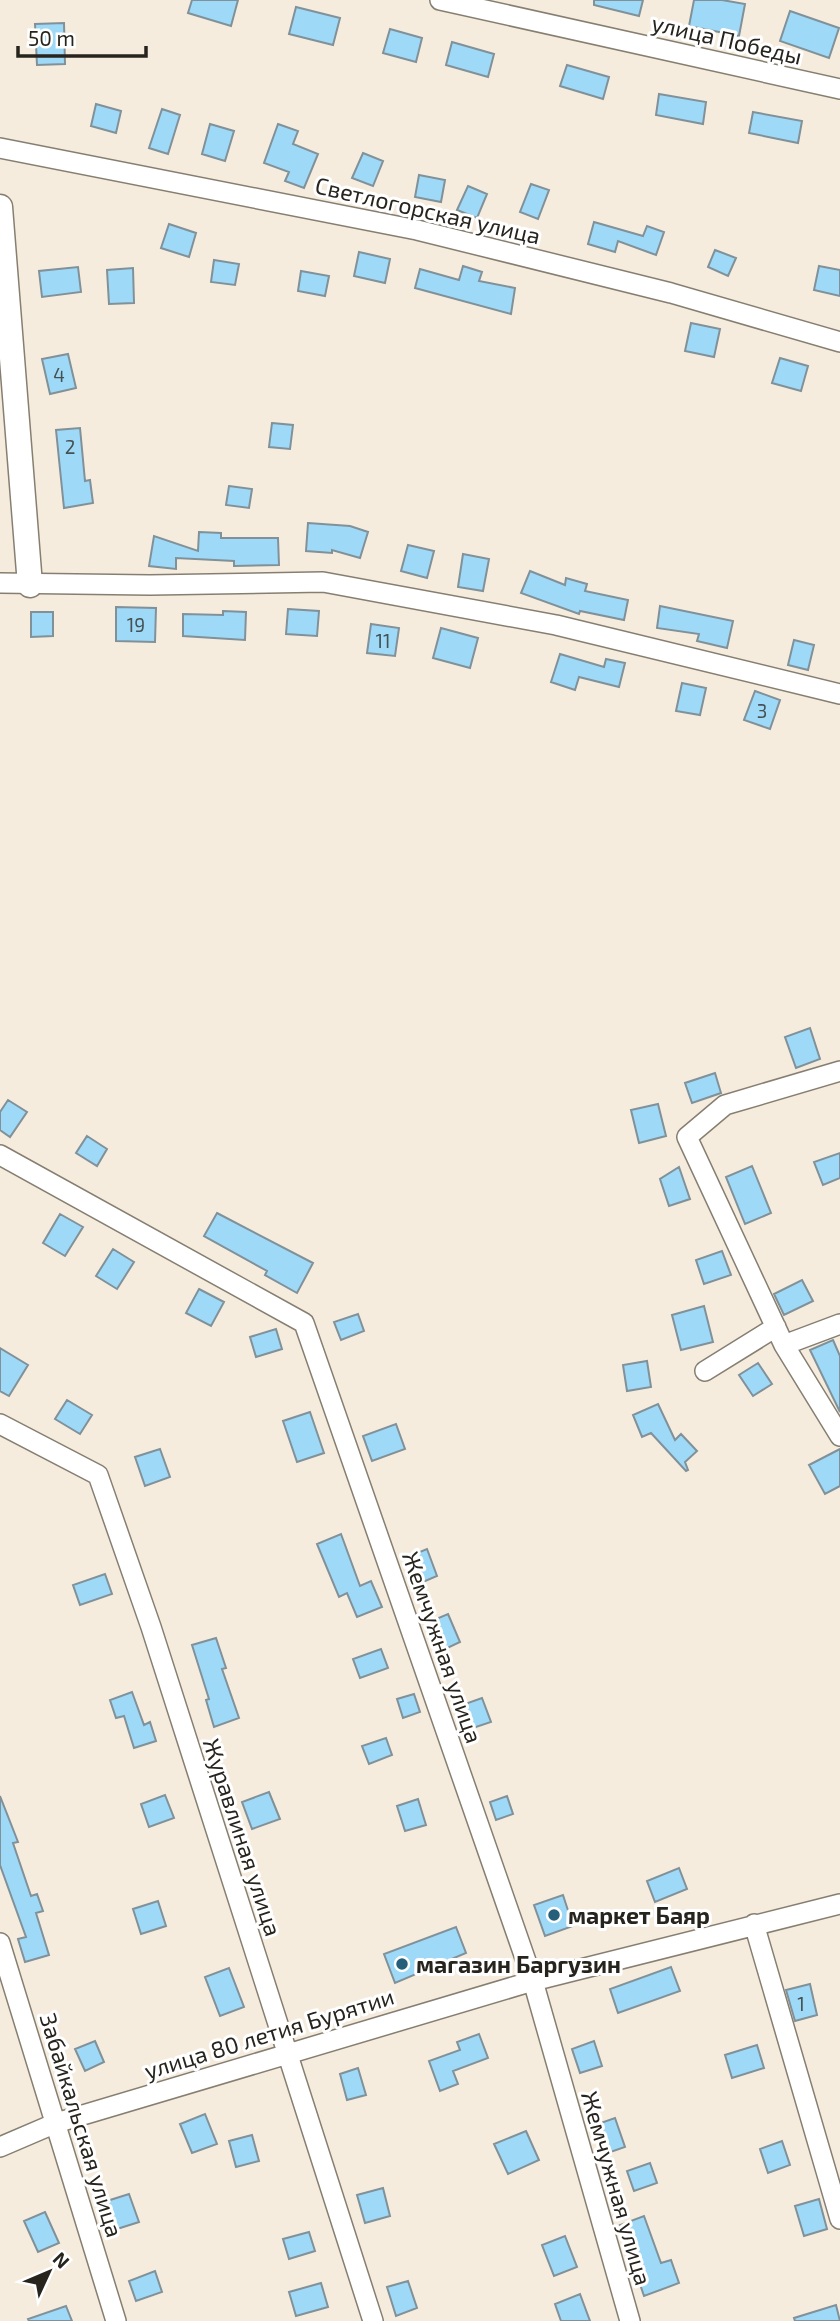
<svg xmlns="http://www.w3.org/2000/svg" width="840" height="2321" font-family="'Exo 2',sans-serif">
<rect width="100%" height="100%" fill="#f5ecde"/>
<path fill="#9edaf8" stroke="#819199" stroke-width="2" d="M192,0H238L231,26L188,13Z
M594,0H643L639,16L594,5Z
M694,0H722L745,4L739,36L689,26Z
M296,7L340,18L333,45L289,34Z
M790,11L839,28L829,58L780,41Z
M64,23L65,64L37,65L35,24Z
M390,29L422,38L416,62L383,53Z
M452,42L494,54L488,77L446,65Z
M567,65L609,77L603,99L560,86Z
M659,94L706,102L703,124L656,115Z
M96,104L121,111L116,133L91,126Z
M162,109L180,115L168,154L149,148Z
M753,112L802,121L798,143L749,133Z
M210,124L234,131L225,161L202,154Z
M278,124L298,131L293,144L318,154L304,188L285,181L289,172L264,163Z
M363,153L383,161L373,186L352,178Z
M419,175L445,180L441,202L415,197Z
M531,184L549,190L538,219L520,212Z
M468,186L487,194L477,218L457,210Z
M594,222L643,236L647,226L664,232L656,255L618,241L615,252L588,244Z
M169,224L196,233L189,257L161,248Z
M715,250L736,258L728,276L708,267Z
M359,252L390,259L385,283L354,276Z
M214,260L239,264L235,285L211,282Z
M463,266L482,272L479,281L515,288L511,314L415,288L420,269L459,280Z
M819,266L840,270V296L814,290Z
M78,267L81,292L42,297L39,271Z
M133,268L134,303L109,304L107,270Z
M301,271L329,276L325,296L298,291Z
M691,323L720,329L714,357L685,351Z
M68,354L76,388L50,394L42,359Z
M780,358L808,366L801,391L772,383Z
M272,423L293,425L290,449L269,447Z
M80,428L85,481L90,480L93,503L64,508L56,430Z
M229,486L252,489L249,508L226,505Z
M308,523L350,526L368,532L360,558L332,550V553L306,551Z
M199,532L221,533V538H278L279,565L234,566V561L176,558V569L149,566L154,536L198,551Z
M408,545L434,551L427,578L401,571Z
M463,554L489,559L483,591L458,587Z
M530,571L565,585L566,578L587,584L585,591L628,600L624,620L580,611L579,614L521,593Z
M660,606L733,621L727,648L697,641L699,634L657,628Z
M116,607L156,608L155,642L116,641Z
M288,609L319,611L317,636L286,634Z
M223,611L246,612L245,640L183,636V614L223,615Z
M31,612H53V636L31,637Z
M371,624L399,628L395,656L367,653Z
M441,628L478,638L470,668L433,658Z
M794,640L814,645L808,670L788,665Z
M560,654L604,667L606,659L625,663L619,687L579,677L575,690L551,682Z
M682,683L706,688L700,715L676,711Z
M755,691L780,700L770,729L744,720Z
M810,1028L820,1059L796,1068L785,1037Z
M715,1073L721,1093L692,1103L685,1083Z
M8,1100L27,1112L10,1137L0,1130V1112Z
M658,1104L666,1136L639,1143L631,1110Z
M87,1136L107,1149L97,1166L76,1153Z
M840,1153V1178L823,1185L814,1162Z
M752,1166L771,1213L745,1224L726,1177Z
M679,1167L690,1199L669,1206L660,1179Z
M217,1213L313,1263L297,1293L265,1275L267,1271L204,1236Z
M60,1214L83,1227L65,1256L43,1243Z
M113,1249L134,1262L117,1289L96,1276Z
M722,1251L731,1275L704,1284L696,1260Z
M802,1280L813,1301L784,1315L774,1294Z
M199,1289L224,1302L211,1326L186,1313Z
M704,1306L713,1342L681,1350L672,1315Z
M358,1314L364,1331L341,1340L334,1322Z
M276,1329L282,1349L256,1357L250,1337Z
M833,1340L840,1356V1412L810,1350Z
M0,1348L28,1365L9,1396L0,1391Z
M647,1361L651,1387L627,1391L623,1365Z
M758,1363L772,1384L753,1396L739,1375Z
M67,1400L92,1415L80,1434L55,1419Z
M658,1404L675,1440L681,1434L697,1451L685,1462L688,1470L686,1471L651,1433L642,1437L633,1415Z
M310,1412L324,1453L297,1462L283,1421Z
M396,1424L405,1449L372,1461L363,1436Z
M160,1449L170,1477L145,1486L135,1457Z
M840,1449V1486L825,1494L809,1465Z
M341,1534L360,1586L371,1581L382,1607L357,1617L347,1593L339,1597L317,1544Z
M427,1549L437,1576L416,1585L405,1558Z
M105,1574L112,1594L80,1605L73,1585Z
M448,1614L460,1642L441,1651L429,1622Z
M216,1638L226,1668L222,1669L239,1718L214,1727L206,1700L209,1699L192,1645Z
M381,1649L388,1668L360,1678L353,1659Z
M132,1692L144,1725L150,1722L156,1741L134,1748L124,1716L116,1718L110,1700Z
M414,1694L420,1712L403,1718L397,1699Z
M482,1698L491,1722L470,1729L462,1705Z
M386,1738L392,1755L369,1764L362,1746Z
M269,1792L280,1819L252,1829L242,1802Z
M165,1795L174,1818L149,1827L141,1804Z
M0,1796L18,1842L13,1843L31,1896L37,1894L43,1911L36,1913L49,1955L25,1962L18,1939L26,1937L0,1865Z
M507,1796L513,1814L496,1820L490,1802Z
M418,1799L426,1825L405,1831L397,1806Z
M679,1868L687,1889L655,1902L647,1881Z
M563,1895L573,1926L545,1936L534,1905Z
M158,1901L166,1926L141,1934L133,1909Z
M456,1927L466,1953L395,1983L384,1954Z
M671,1967L680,1991L618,2013L610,1989Z
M229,1968L244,2007L220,2016L205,1977Z
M810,1984L817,2015L795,2021L786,1990Z
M479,2034L488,2058L453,2071L458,2084L440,2091L429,2061L460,2050L457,2042Z
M95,2041L104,2062L85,2071L75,2049Z
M594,2041L602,2066L580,2073L572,2049Z
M757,2045L764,2068L732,2078L725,2055Z
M358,2068L366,2095L347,2100L340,2074Z
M205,2114L217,2144L192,2153L180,2124Z
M615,2118L625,2147L602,2155L592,2126Z
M526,2131L539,2160L508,2174L494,2144Z
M252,2135L259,2161L236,2167L229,2141Z
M782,2141L790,2165L768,2173L760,2149Z
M650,2163L657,2183L634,2191L627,2171Z
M383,2188L390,2216L365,2223L357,2195Z
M129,2194L139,2222L117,2229L107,2201Z
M819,2199L827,2229L804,2236L795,2206Z
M45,2212L59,2243L38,2252L24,2221Z
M644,2216L661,2263L671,2260L679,2283L644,2296L620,2225Z
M309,2232L315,2251L289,2259L283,2239Z
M565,2236L577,2267L554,2276L542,2245Z
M155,2271L162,2292L136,2301L129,2281Z
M408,2281L417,2308L396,2316L387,2287Z
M321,2283L328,2307L296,2316L289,2292Z
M580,2294L590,2321H561L555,2304Z
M836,2305L840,2321H795L794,2318Z
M66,2306L72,2321H29L28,2319Z"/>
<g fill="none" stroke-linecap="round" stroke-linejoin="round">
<defs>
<path id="minor" d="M440,0L840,89
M0,148L417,230L671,293L840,342
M0,583L150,585L323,582L556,625L840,694
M840,1071L725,1105L687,1137L784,1345L840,1436
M0,1155L304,1323L533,1981L630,2321
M784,1345L840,1324
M705,1371L776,1327
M0,1424L98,1475L151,1627L373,2321
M754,1924L840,2219
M0,1943L116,2321
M0,2147L56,2123L533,1981L840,1904"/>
<path id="tertiary" d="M0,207L30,585"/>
</defs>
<use href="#minor" stroke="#867f71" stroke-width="22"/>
<use href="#tertiary" stroke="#867f71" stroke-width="27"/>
<use href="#minor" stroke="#fff" stroke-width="19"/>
<use href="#tertiary" stroke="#fff" stroke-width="24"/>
</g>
<g fill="#265f79" stroke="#fff" stroke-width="2.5">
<circle cx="554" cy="1915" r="7"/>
<circle cx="402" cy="1964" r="7"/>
</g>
<g text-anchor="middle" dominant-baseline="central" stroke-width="6" stroke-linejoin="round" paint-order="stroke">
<g font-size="19" fill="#455254">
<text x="59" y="374">4</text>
<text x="70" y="446">2</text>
<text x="136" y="624">19</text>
<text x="383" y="640">11</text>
<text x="762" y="710">3</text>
<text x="801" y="2003">1</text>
</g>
<g font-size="23" fill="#27241e" stroke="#fff">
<text transform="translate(727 39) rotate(13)">улица Победы</text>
<text transform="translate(428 210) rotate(13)">Светлогорская улица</text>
<text transform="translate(443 1647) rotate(71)">Жемчужная улица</text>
<text transform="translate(243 1837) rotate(72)">Журавлиная улица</text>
<text transform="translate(269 2033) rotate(-17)">улица 80 летия Бурятии</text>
<text transform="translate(82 2125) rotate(73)">Забайкальская улица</text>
<text transform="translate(617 2188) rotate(74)">Жемчужная улица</text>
</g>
<g font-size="23" font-weight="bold" fill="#27241e" stroke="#fff" text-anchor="start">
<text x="568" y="1915">маркет Баяр</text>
<text x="416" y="1964">магазин Баргузин</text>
</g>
</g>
<g transform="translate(49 2272) rotate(46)" stroke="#ffffff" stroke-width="5" paint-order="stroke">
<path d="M0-5L12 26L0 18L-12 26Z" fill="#27241e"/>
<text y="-10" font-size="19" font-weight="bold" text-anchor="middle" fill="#27241e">N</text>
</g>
<path d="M18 46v10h128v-10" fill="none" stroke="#27241e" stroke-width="3.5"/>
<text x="28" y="46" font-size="21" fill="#27241e" stroke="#ffffff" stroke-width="5" paint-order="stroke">50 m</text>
</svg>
